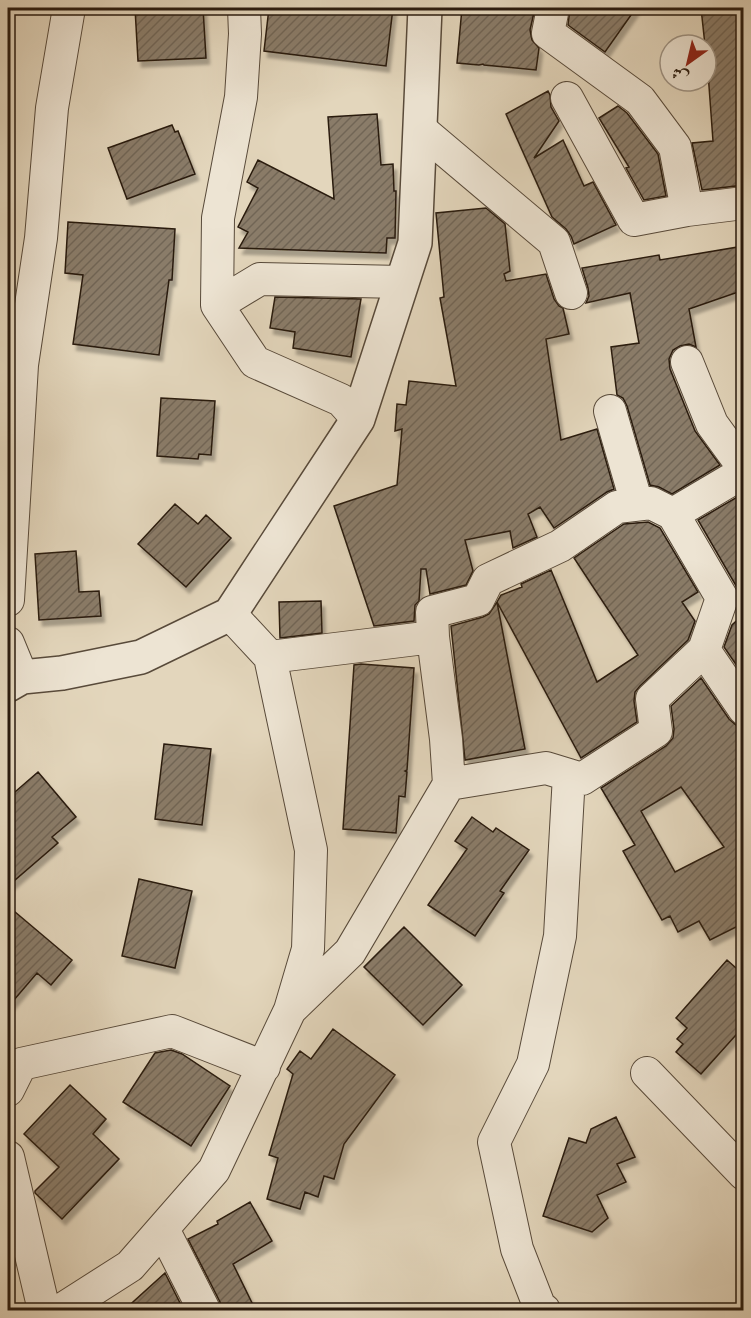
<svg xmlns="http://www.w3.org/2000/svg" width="751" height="1318" font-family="'Libre Caslon Text',Amiri,serif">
<defs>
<pattern id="building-hatch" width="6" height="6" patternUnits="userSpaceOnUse" patternTransform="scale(1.5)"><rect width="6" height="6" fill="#8a7c69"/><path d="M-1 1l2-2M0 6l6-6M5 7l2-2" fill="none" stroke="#716555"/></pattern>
<filter id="shadow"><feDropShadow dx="3.5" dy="6" stdDeviation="1.5" flood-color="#0004"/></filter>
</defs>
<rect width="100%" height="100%" fill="#e3d6bc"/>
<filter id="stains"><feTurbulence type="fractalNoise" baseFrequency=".00333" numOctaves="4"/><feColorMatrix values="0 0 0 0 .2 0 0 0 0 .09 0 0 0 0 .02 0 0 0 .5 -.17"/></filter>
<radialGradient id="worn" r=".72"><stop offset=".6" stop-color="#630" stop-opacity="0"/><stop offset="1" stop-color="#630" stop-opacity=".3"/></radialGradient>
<path fill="url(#building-hatch)" stroke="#2a1b0f" stroke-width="1.5" fill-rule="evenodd" filter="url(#shadow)" d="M135,8H203L206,58L138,61Z
M269,8H393L386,66L264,51Z
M462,8H535L530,30L532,40L539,48L536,70L484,65L483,64L479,65L457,63Z
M570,8H636L605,52L568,25Z
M701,8H744V185L702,190L692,143L713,141L706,45H705Z
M548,91L550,95L551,107L559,121L534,158L563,140L584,186L593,182L616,225L574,244L571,236L566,229L552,217L506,114Z
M618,106L627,113L658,154L666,196L644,200L626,168L629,167L599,118Z
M377,114L381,165L393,164L394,191H396L395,238H387L386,253L239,248L248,232L238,227L258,188L247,182L258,160L334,199L328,117Z
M172,125L175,132L178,131L195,174L127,199L108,148Z
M486,208L505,224L510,271L504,274L506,281L546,274L554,299L559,306L563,308L569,334L546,339L561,440L597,429L614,489L607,492L554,528L540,507L528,514L537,537L513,548L510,531L465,540L473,571L466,585L430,594L426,569H421L419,601L415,605L414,621L374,626L334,506L397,485L402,429L395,431L397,404L406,405L409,381L456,386L440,298L444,297L436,213Z
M68,222L175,229L172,280H169L159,355L73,344L83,275L65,273Z
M744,246V290L689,309L696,347L689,344L680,346L673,350L669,359L670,369L695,431L720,465L672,494L659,487L650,485L627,406L623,398L617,395L611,347L639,343L630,293L586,303L589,296L588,288L582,268L659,255L660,260Z
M275,297L361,299L351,357L293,348L295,332L270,328Z
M161,398L215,401L211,455L199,454L198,459L157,456Z
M744,493V607L739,601L740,596L738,589L698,520Z
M175,504L198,524L206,515L231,538L186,587L138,544Z
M648,522L660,528L698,592L682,602L695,621L688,640L640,686L635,692L634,701L637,722L581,758L497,602L501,595L522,587L521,584L551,570L597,682L638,655L574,558L624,524Z
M76,551L79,592L99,591L101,616L39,620L35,554Z
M321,601L322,633L280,638L279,602Z
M497,602L525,749L465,760L451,626L483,617L489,614Z
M744,614V676L724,647L732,625Z
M361,664L414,668L407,770L405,771L407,772L405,797L399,796L396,833L343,829L354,665Z
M701,678L729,719L736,725L744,727V923L710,940L699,921L678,932L670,916L662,920L623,851L635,845L601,788L666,746L673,738L674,729L671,706ZM681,787L724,847L675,872L641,811Z
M164,744L211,749L202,825L155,819Z
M38,772L76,817L52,837L58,843L8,886V798Z
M472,817L493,832L496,828L529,850L500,891L504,893L475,936L428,905L467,849L455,841Z
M139,879L192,891L175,968L122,956Z
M8,906L72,960L51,985L37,973L8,1007Z
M404,927L462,985L423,1025L364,967Z
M727,960L744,975V1026L701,1074L676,1052L683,1044L677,1039L687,1028L676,1018Z
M333,1029L395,1075L344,1144L334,1179L324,1176L318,1197L305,1192L300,1209L267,1199L278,1158L269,1155L293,1074L287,1069L300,1051L311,1059Z
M171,1050L182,1054L230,1086L191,1146L123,1102L155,1053Z
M70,1085L106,1119L93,1134L119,1159L62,1219L35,1193V1191L59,1167L24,1134Z
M616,1117L635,1157L617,1164L626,1182L597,1195L608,1218L592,1232L543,1216L569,1138L586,1143L591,1129Z
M250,1202L272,1241L233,1264L256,1311H222L220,1302L188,1239L218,1224L217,1221Z
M165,1273L184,1311H123Z"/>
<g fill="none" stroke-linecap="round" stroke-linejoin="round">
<defs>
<path id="minor" d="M244,8L245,34L241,97L218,218L217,305L255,362L341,400L358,419
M553,8L548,33L640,100L675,147L687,210L744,203
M567,98L634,220L687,210
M420,129L554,242L571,293
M217,305L260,279L402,282
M687,362L712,424L744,468
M610,411L637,504
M744,472L673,514L722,598L704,650L744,709
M8,600L22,365L41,238L52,108L69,8
M8,643L22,677
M270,657L433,637
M449,784L446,739L433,637L432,612L478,600L488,580L560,546L617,507L651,503L673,514
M291,1009L350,952L449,784L546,768L582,779L656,731L652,699L704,650
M647,1073L744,1174
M8,1090L21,1064L172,1031L264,1067
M8,1157L44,1310
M163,1229L204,1310
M61,1310L130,1266L214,1170L290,1010L308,949L311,850L270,657L230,614
M544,1310L540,1308L517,1249L494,1142L533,1064L560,936L569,775"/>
<path id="tertiary" d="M8,685L22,677L62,673L141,657L230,614L358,419L415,243L425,8"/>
</defs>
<use href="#minor" stroke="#584a3a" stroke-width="34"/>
<use href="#tertiary" stroke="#584a3a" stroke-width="36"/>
<use href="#minor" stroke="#ede4d3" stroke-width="32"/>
<use href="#tertiary" stroke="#ede4d3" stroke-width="33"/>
</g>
<rect width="751" height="1318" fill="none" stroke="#e3d6bc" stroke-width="30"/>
<rect x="9" y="9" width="733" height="1300" fill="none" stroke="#2a1b0f" stroke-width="3"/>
<rect x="15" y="15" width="721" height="1288" fill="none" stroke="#2a1b0f" stroke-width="1.5"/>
<g transform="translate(688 63) rotate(214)"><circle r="28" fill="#ede4d3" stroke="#9f9485" stroke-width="1.5"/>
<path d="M0-4.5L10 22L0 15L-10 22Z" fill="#8f2418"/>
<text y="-9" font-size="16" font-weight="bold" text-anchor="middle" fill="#2a1b0f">ش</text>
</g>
<rect width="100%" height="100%" filter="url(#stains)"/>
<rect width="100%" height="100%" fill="url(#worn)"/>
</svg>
